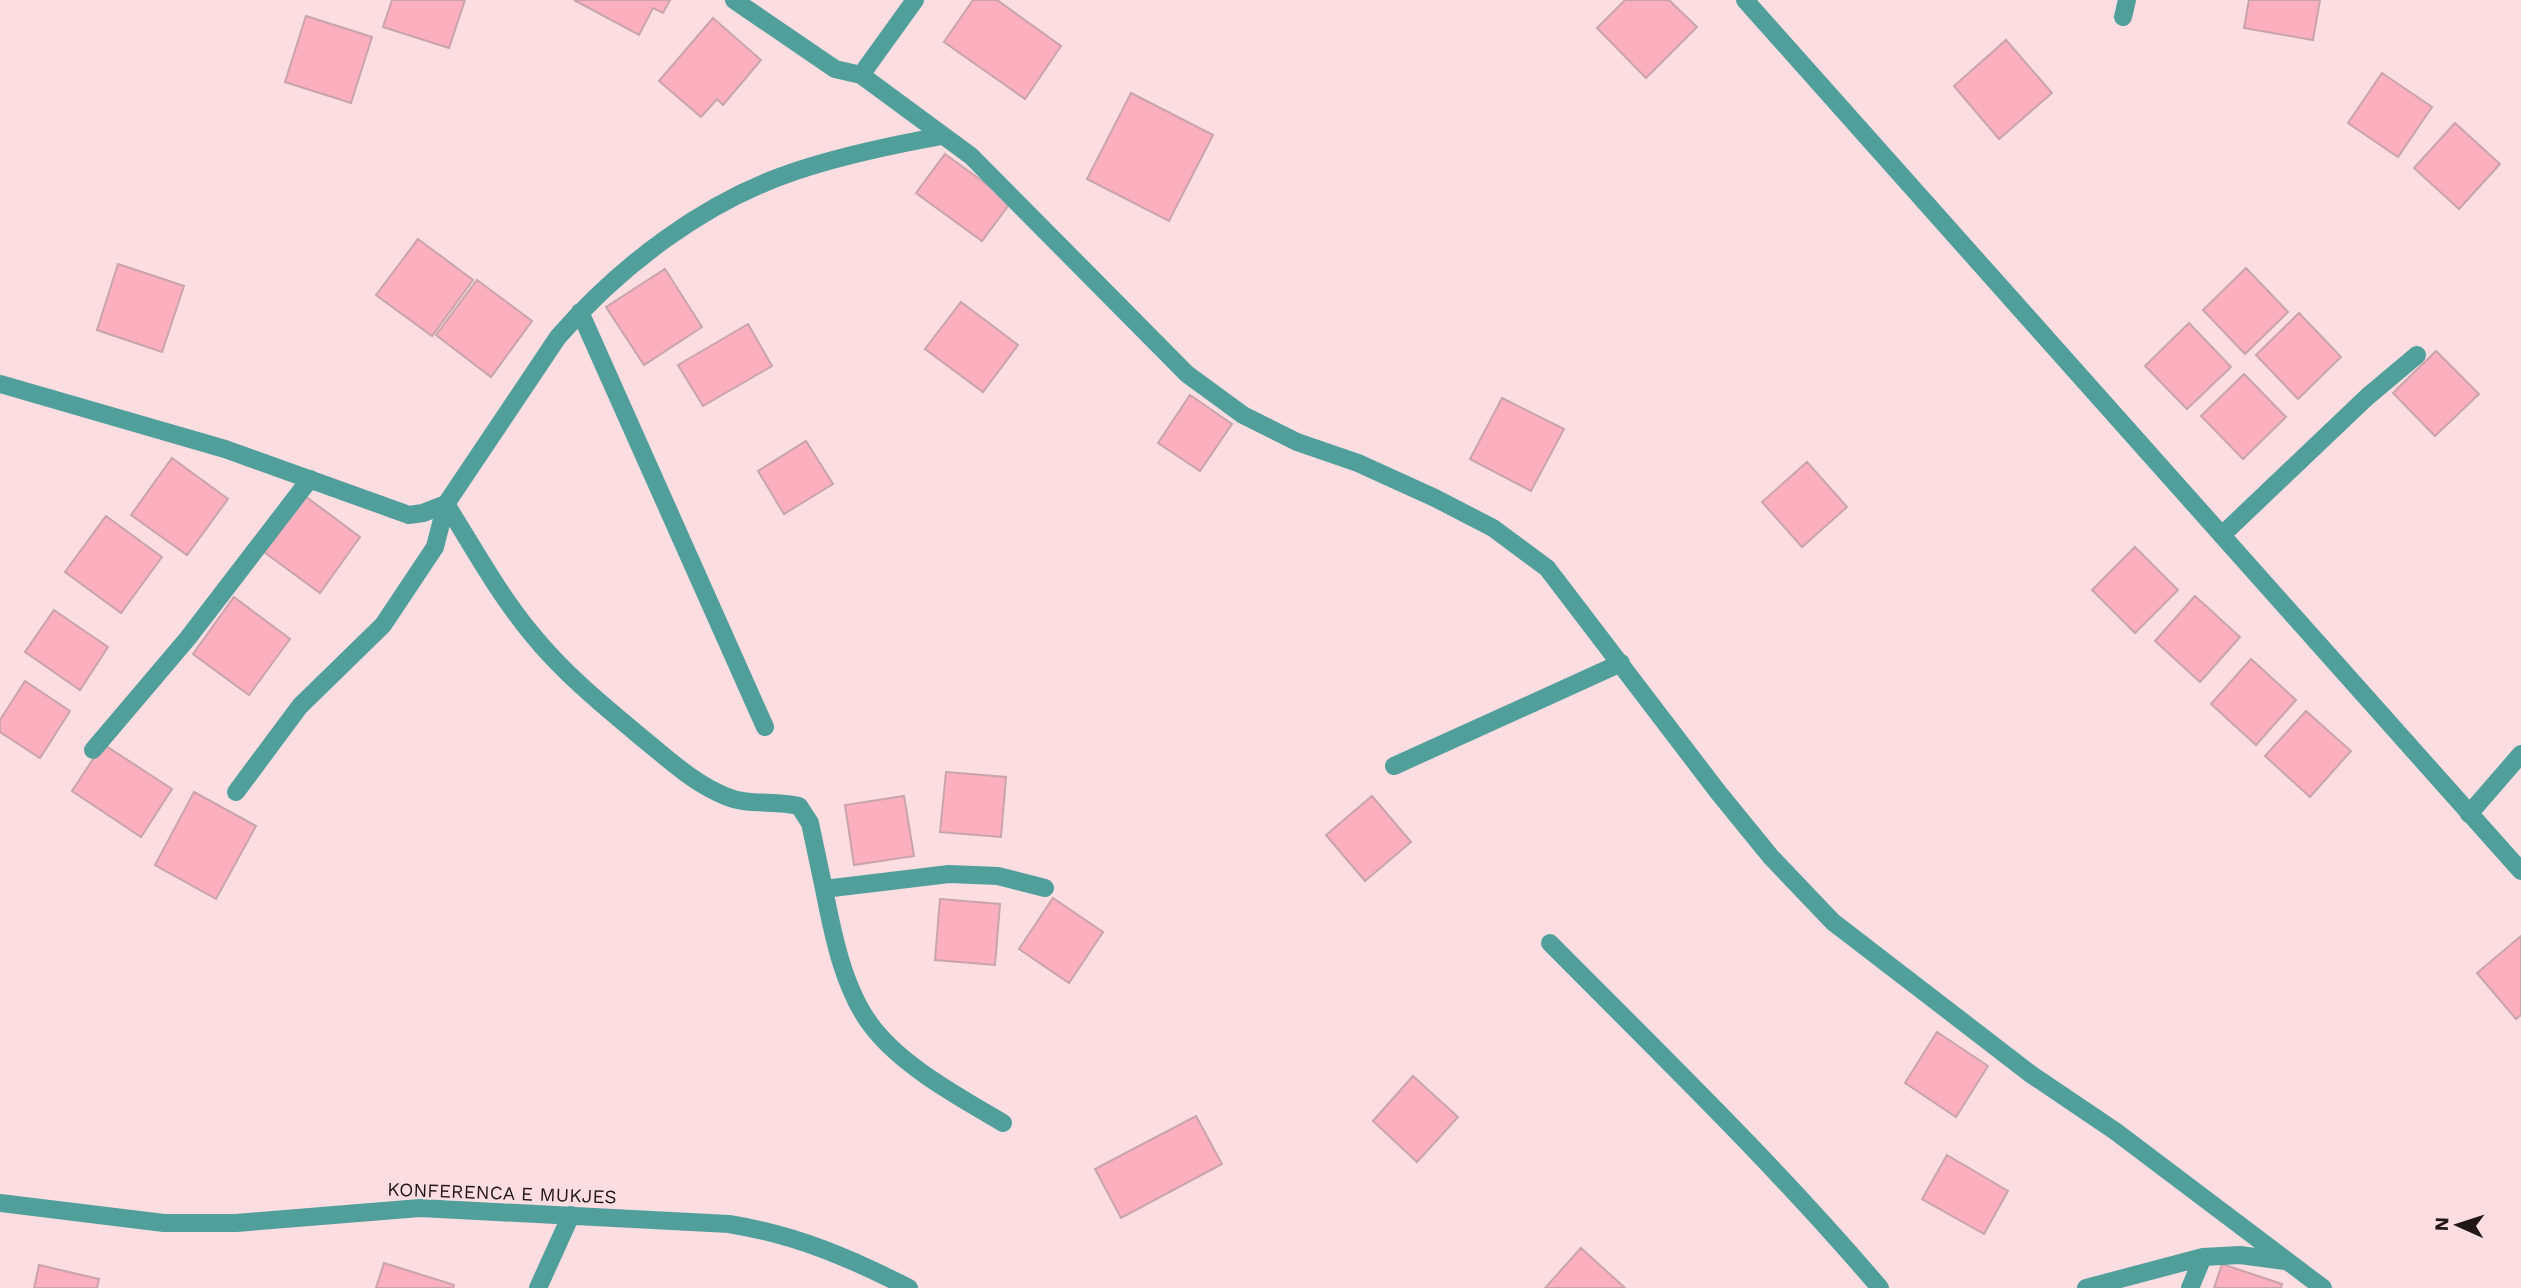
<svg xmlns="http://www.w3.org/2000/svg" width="2521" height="1288" font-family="'Work Sans',sans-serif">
<rect width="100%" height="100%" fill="#fbdde2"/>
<path fill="#fcafbe" stroke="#c9a5ab" stroke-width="2" d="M392,0H465L449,48L383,27Z
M574,0H670L663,13L653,8L639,35Z
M973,0H997L1061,46L1025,99L944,42Z
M1625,0H1669L1697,27L1646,78L1597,28Z
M2249,0H2320L2313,40L2244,28Z
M306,16L372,37L351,103L285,82Z
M713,18L761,60L723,105L717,99L701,117L659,81Z
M2006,40L2052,93L1999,139L1954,86Z
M2382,73L2432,107L2398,157L2348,123Z
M1131,93L1213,135L1169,221L1087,179Z
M2455,123L2500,164L2459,209L2414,168Z
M945,154L1011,202L982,241L916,193Z
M418,239L473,280L432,336L376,295Z
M118,264L184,286L162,352L97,330Z
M2246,268L2288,312L2245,354L2203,310Z
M665,269L702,327L644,365L606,307Z
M477,280L532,321L491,377L436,335Z
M961,302L1018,345L983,392L925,349Z
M2299,313L2341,357L2298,399L2256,355Z
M2189,323L2231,367L2187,409L2145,366Z
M748,324L772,366L703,406L678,365Z
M2436,351L2479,394L2435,436L2393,393Z
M2244,374L2286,417L2243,459L2201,416Z
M1190,395L1232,424L1200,471L1158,443Z
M1502,398L1564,429L1531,491L1470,459Z
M806,441L833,484L784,514L758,471Z
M172,458L228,499L187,555L131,515Z
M1807,462L1847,507L1802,547L1762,502Z
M305,496L360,537L320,593L264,552Z
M106,516L162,557L121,613L65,572Z
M2135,547L2178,590L2135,633L2092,590Z
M2195,596L2240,637L2200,682L2155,641Z
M234,597L290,639L249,695L193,654Z
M54,610L108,647L80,690L25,652Z
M2251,659L2296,700L2256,745L2211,704Z
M25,681L70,711L40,758L0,732V720Z
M2306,711L2351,751L2310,797L2265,756Z
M103,744L172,789L141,837L72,791Z
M946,772L1006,777L1001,837L940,832Z
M194,792L256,826L216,899L155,865Z
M904,796L914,856L854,865L845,805Z
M1372,796L1411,842L1365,881L1326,835Z
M1053,898L1103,932L1069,983L1019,949Z
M940,899L1000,904L995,965L935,960Z
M2521,936V1015L2516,1019L2477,973Z
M1937,1032L1988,1066L1956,1117L1905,1083Z
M1413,1076L1458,1117L1417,1162L1373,1121Z
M1196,1116L1222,1164L1121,1218L1095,1169Z
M1947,1155L2008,1191L1984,1234L1922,1199Z
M1581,1248L1625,1288H1545Z
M384,1263L454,1285L453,1288H376Z
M2222,1264L2282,1284L2281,1288H2214Z
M39,1265L99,1279L97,1288H34Z"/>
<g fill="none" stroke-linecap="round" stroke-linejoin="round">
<path stroke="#509f9b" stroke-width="18" d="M2222,535L2367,397L2417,355
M93,750L188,638L310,479
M1394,766L1621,663
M236,792L300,706L383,625L435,547L446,504
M2469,814L2521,754
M1550,943C1662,1056 1777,1167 1880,1288
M1003,1123C961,1098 905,1068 874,1029C844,992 833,935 824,889L949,874L998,876L1045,888"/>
<path stroke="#509f9b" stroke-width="18" d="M734,0L835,69L861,75L971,156L1187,374L1243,415L1297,442L1358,463L1435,498L1493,528L1547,568L1718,792L1771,857L1833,922L2032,1075L2115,1131L2323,1288
M1745,0L2521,871
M2123,17L2127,0
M861,75L915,0
M580,312L765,727
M0,384L225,449L409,515L423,513L446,504L558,337C621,265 705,201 796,171C844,155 892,145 942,136
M446,504C473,547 498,593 531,633C564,674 606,708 647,742C673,763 694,783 725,796C748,806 774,800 799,806L810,823L824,889
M0,1203L164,1223H236L420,1208L729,1224C796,1235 848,1257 909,1288
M538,1288L571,1215
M2086,1288L2203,1257L2240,1255L2285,1261
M2190,1288L2203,1257"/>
</g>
<g text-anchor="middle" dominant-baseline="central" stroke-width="5" stroke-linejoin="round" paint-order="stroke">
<g font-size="19" fill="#221618" stroke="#fbdde2">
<text transform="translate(502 1193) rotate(2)">KONFERENCA E MUKJES</text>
</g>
</g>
<g transform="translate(2458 1225) rotate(273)" stroke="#fbdde2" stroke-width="5" paint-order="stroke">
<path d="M0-5L12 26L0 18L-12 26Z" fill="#221618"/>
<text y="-10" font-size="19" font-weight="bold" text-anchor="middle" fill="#221618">N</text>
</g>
</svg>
